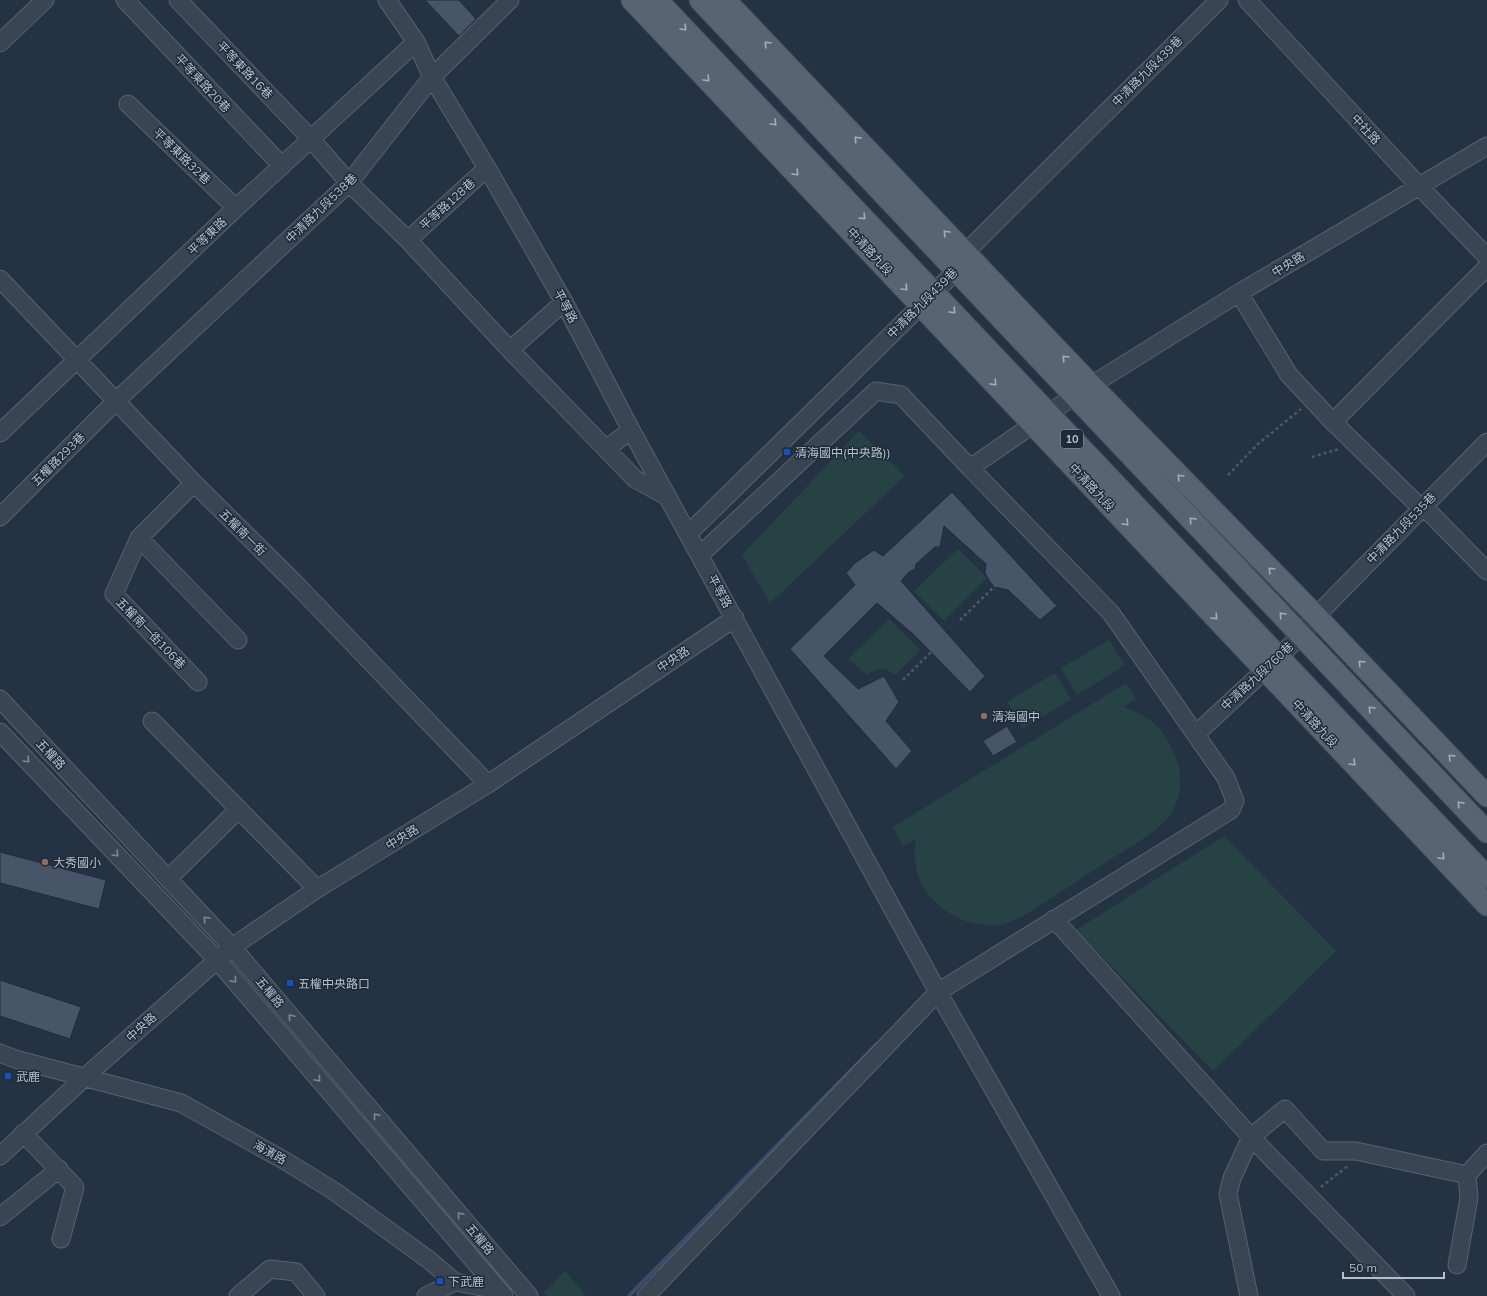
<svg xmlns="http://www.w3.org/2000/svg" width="1487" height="1296" font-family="Mulish,'Noto Sans TC',sans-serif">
<rect width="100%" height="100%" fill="#243343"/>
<path fill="#274244" d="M859,431L905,476L770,603L742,555Z
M958,549L987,578L944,621L914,591Z
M889,619L920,650L895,675C886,668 877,667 867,675L848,659Z
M1109,640L1125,665L1077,695L1061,668Z
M1055,673L1071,699L1023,729L1007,702Z
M1126,683L1136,699L1124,707C1151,718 1162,726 1174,753C1182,771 1183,790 1174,808C1163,831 1128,847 1108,861C1082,878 1057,895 1031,911C1021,918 1010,923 997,925C962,929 921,902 916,866C914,857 915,848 916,839L903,846L893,827Z
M1224,836L1336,951L1213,1071L1076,930Z
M565,1271L586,1296H547L544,1293Z"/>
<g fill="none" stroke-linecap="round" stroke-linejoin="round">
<path stroke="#374f6b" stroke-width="4" d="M629,1296L877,1044"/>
</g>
<path fill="#465567" stroke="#202c3a" d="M425,0H459L476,19L459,36Z
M952,492L1057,606L1040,620L1008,590L995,587L990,582L985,573L986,564L944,526L940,547H935L916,564L915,569L909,572L901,581L985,676L970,692L914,635L877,603L824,656L858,689L884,676L899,702L886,721L912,751L896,769L790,649L855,585L846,573L855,563L874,550L883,556Z
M1007,726L1017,742L993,756L983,741Z
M0,852L106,880L99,909L0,883Z
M0,980L81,1007L70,1039L0,1016Z"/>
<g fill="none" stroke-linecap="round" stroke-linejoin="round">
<defs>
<path id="minor" d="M125,0L282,166
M178,0L311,139L349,183L408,240L510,350L635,479L668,497
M387,0L416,42L432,77L487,168L564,302L631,430L938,992L1111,1296
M1247,0L1419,186L1487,257
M0,43L45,0
M128,104L236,208
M408,240L487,168
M0,279L194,483L294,582L488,784
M1239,293L1289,375L1333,422L1421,508L1428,511L1487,571
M510,350L564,302
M1333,422L1487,267
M0,433L236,208L416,42
M606,449L631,430
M194,483L139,538L114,594L198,682
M0,517L116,401L349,183L432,77L510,0
M688,534L957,270L965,253L1219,0
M139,538L238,640
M700,555L876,391L901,395L970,468L1074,396L1239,293L1487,146
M0,699L232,947L529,1296
M152,721L317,889
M0,732L217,960L504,1296
M1196,734L1279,657L1301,635L1316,616L1487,442
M169,878L239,809
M1054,919L1251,1137L1406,1296
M0,1053L15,1059L181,1103L287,1162L334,1191L429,1260L455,1282L499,1290
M23,1133L75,1187L61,1239
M0,1156L85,1077L232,947L317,889L488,784L735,618
M0,1217L59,1169
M1457,1265L1469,1198L1467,1175L1487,1153
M238,1296L270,1269L296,1272L316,1296
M426,1296L455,1282
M646,1296L938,992L1231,810L1235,801L1226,778L1111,613L970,468
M1249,1296L1228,1194L1232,1178L1251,1137L1285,1109L1323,1151H1356L1467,1175"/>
<path id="major" d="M632,0L1487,905
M657,0L1487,877
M700,0L1487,832
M725,0L1092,386L1316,616L1487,796"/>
</defs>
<use href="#minor" stroke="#576370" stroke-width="19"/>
<use href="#major" stroke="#434e5c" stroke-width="23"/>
<path stroke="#455f60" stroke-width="2.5" stroke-dasharray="3 3" stroke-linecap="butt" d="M1312,457L1339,449
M1228,475L1258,444L1301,409
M960,620L999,582
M903,680L934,649
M1321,1187L1348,1166"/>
<use href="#minor" stroke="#394552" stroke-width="17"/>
<use href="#major" stroke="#576472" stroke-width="21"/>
</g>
<defs><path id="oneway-chevron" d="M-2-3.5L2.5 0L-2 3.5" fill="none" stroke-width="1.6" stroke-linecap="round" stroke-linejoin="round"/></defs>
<g stroke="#a3aeba">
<use href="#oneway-chevron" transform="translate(684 28) rotate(46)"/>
<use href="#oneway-chevron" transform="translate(767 44) rotate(-133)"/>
<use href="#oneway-chevron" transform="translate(707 79) rotate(47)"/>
<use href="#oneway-chevron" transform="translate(774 123) rotate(46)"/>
<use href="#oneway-chevron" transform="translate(857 139) rotate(-133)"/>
<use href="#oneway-chevron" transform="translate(796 173) rotate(47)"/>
<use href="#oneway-chevron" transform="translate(863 217) rotate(46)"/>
<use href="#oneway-chevron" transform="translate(946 233) rotate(-133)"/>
<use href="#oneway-chevron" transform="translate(905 288) rotate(47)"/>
<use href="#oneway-chevron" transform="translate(953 311) rotate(47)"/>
<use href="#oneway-chevron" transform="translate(1065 358) rotate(-133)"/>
<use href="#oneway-chevron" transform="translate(994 383) rotate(47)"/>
<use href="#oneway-chevron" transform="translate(1180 477) rotate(-134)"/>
<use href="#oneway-chevron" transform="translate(1192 520) rotate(-133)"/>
<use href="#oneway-chevron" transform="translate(1126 523) rotate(47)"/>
<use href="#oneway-chevron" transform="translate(1271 570) rotate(-134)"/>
<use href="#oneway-chevron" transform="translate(1282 615) rotate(-133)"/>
<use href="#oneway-chevron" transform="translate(1215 617) rotate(47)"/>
<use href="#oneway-chevron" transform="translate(1361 663) rotate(-134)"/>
<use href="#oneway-chevron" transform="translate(1371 709) rotate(-133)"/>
<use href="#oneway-chevron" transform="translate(1451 757) rotate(-134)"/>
<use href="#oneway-chevron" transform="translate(1353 763) rotate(47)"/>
<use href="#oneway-chevron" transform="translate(1460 804) rotate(-133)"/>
<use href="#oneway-chevron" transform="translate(1442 857) rotate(47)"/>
</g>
<g stroke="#7e8995">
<use href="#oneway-chevron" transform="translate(27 760) rotate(46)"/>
<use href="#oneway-chevron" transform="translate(116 854) rotate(46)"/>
<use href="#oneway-chevron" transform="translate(206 919) rotate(-133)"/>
<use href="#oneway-chevron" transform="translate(234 980) rotate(50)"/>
<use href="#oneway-chevron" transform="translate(291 1017) rotate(-130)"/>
<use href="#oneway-chevron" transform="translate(318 1079) rotate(50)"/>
<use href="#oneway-chevron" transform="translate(376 1116) rotate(-130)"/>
<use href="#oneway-chevron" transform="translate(460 1215) rotate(-130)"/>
</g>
<g fill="#1a4fb4" stroke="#1e2a38" stroke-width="1.5">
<rect x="783" y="448" width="8" height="8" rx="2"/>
<rect x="286" y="979" width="8" height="8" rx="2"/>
<rect x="4" y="1072" width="8" height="8" rx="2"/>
<rect x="436" y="1277" width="8" height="8" rx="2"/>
</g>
<g fill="#8d6e63" stroke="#1e2a38" stroke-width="1.5">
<circle cx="984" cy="716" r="4"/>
<circle cx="45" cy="862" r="4"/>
</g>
<g text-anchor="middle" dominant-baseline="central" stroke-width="3" stroke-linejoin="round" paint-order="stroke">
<rect fill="#1e2a38" stroke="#8893a0" stroke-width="1" x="1061" y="430" width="22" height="18" rx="3"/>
<g font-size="11" font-weight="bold" fill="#b6c0cc">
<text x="1072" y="439">10</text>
</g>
<g font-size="12" fill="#b6c0cc" stroke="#1e2a38">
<text transform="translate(245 70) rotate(46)">平等東路16巷</text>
<text transform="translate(1147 71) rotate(-45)">中清路九段439巷</text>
<text transform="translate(203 83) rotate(47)">平等東路20巷</text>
<text transform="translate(1366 129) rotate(47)">中社路</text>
<text transform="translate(182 156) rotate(44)">平等東路32巷</text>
<text transform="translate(447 204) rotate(-42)">平等路128巷</text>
<text transform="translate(321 208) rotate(-44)">中清路九段538巷</text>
<text transform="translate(207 236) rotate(-44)">平等東路</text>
<text transform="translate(870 251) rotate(47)">中清路九段</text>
<text transform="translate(1288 264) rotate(-31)">中央路</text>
<text transform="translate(922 303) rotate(-45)">中清路九段439巷</text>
<text transform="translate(566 306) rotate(62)">平等路</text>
<text transform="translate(58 459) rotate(-45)">五權路293巷</text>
<text transform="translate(1092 487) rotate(47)">中清路九段</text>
<text transform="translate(1401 528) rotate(-46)">中清路九段535巷</text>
<text transform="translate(243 532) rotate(45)">五權南一街</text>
<text transform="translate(720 591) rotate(61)">平等路</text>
<text transform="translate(151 633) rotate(46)">五權南一街106巷</text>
<text transform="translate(673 659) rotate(-34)">中央路</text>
<text transform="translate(1257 676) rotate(-43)">中清路九段760巷</text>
<text transform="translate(1315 723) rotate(47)">中清路九段</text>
<text transform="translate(51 754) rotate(47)">五權路</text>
<text transform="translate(402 837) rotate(-32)">中央路</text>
<text transform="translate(270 992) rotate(50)">五權路</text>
<text transform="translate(141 1027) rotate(-42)">中央路</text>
<text transform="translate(270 1152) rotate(29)">海濱路</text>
<text transform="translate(480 1239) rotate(50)">五權路</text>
</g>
<g font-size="12" fill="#b6c0cc" stroke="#1e2a38" text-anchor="start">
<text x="795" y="452">清海國中(中央路))</text>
<text x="992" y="716">清海國中</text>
<text x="53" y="862">大秀國小</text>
<text x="298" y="983">五權中央路口</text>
<text x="16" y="1076">武鹿</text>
<text x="448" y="1281">下武鹿</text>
</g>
</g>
<path d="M1343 1272v6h101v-6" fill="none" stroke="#b6c0cc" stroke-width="2"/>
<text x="1349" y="1272" font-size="12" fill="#b6c0cc" stroke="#1e2a38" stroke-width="3" paint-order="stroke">50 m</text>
</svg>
